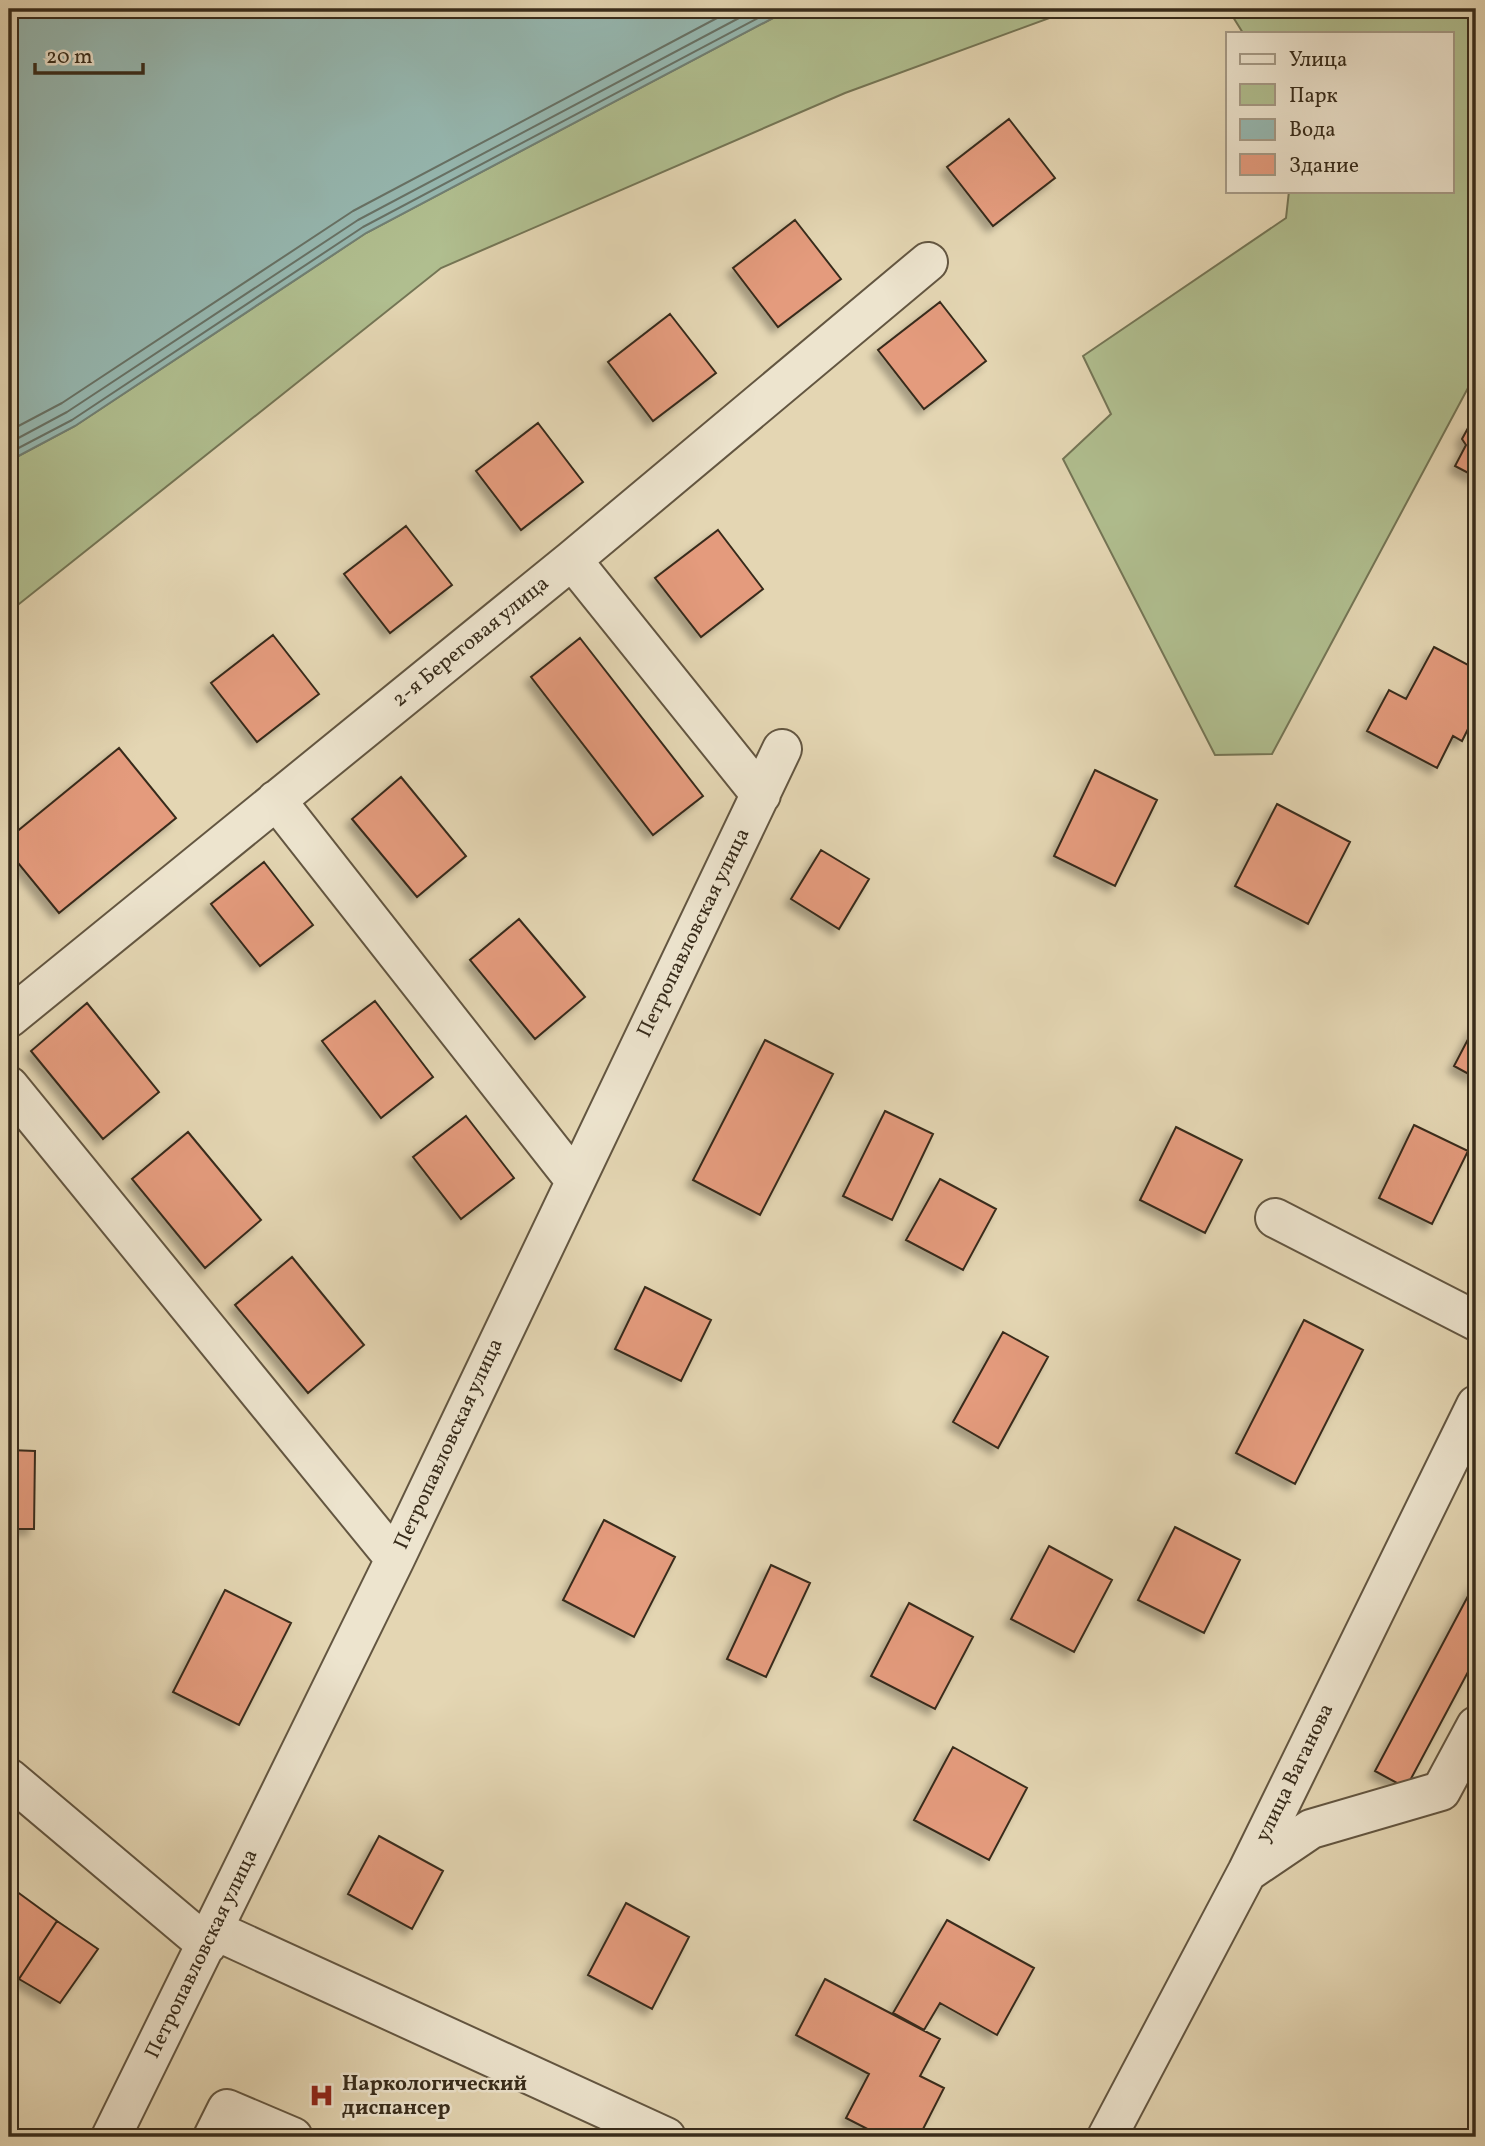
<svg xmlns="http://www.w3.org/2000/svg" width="1485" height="2146" font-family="Vollkorn,serif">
<defs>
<filter id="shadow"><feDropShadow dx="-6" dy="6" stdDeviation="3.5" flood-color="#0004"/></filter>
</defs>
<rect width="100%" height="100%" fill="#e4d6b3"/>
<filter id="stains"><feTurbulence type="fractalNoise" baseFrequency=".00286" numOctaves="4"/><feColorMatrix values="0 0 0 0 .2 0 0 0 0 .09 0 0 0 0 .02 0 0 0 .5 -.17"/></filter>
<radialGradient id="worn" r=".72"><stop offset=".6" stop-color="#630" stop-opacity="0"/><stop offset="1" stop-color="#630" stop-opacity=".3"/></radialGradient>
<path fill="#b0be8f" stroke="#747555" stroke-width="2" d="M790,9H1074L845,93L441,268L9,612V461L75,426L366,233Z
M1228,9H1476V373L1272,754L1215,755L1063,459L1111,414L1083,356L1286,218L1289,191H1452V33H1243Z"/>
<path fill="#96b8b1" stroke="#708075" stroke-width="2" d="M9,9H790L366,233L75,426L9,461Z"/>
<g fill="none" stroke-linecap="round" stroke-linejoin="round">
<path stroke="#677266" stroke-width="2" d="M9,431L62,403L353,211L734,9
M9,443L67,412L358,220L756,9
M9,453L72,420L363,227L775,9"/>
</g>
<path fill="#e49b7d" stroke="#382c1b" stroke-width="2" filter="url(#shadow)" d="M1009,119L1055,178L993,226L947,167Z
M795,220L841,279L778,327L733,268Z
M940,302L986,361L924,409L878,350Z
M670,314L716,373L653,421L608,362Z
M538,423L583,482L521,530L476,471Z
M1476,427V477L1455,466L1466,445L1462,439L1468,428Z
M406,526L452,585L390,633L344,574Z
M718,530L763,589L701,637L655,578Z
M273,635L319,694L257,742L211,683Z
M580,638L703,796L653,835L531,677Z
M1434,647L1476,669V713L1462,741L1453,736L1437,768L1367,731L1389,690L1406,699Z
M119,748L176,818L59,913L9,852V838Z
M1095,770L1157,800L1115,886L1054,856Z
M401,777L466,856L417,897L352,819Z
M1277,804L1350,842L1308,924L1235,886Z
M821,850L869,879L839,929L791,899Z
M264,862L313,925L260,966L211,904Z
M519,919L585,997L535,1039L470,960Z
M375,1001L433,1077L381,1118L322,1041Z
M87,1003L159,1092L103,1139L31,1051Z
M1476,1024V1078L1454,1066Z
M765,1040L833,1074L760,1215L693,1180Z
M885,1111L933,1134L892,1220L843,1196Z
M466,1116L514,1178L461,1219L413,1157Z
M1414,1125L1468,1151L1432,1224L1379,1198Z
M1176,1127L1242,1160L1205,1233L1140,1200Z
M188,1132L261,1220L205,1268L132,1179Z
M940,1179L996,1209L963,1270L906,1240Z
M292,1257L364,1345L308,1393L235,1305Z
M645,1287L711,1320L681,1381L615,1349Z
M1304,1320L1363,1350L1295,1484L1236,1453Z
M1003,1332L1048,1357L998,1448L953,1422Z
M9,1450L35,1451L34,1529H9Z
M604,1520L675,1557L634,1637L563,1600Z
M1175,1527L1240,1560L1204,1633L1138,1600Z
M1049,1546L1112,1580L1074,1652L1011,1619Z
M771,1565L810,1583L766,1677L727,1659Z
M1476,1581V1657L1406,1788L1375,1771Z
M225,1590L291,1623L239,1725L173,1692Z
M909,1603L973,1637L935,1709L871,1676Z
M953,1747L1027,1788L989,1860L914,1820Z
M379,1836L443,1871L412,1929L348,1894Z
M16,1891L57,1921L19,1979L9,1973V1901Z
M626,1903L689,1937L652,2009L588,1975Z
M947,1920L1034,1968L997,2035L940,2003L924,2030L893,2013Z
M57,1921L98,1949L60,2003L19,1979Z
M825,1979L940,2039L920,2076L944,2088L919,2137H883L846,2118L869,2074L796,2035Z"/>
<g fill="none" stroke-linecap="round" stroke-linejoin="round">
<defs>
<path id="minor" d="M572,560L761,795
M276,800L574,1179
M9,1018L572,560L928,262
M9,1086L395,1559
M1275,1218L1476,1321
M9,1778L207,1945
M1249,1871L1311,1829L1441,1791L1476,1726
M214,1930L666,2137
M111,2137L395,1559L782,749
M213,2137L227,2109L293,2137
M1107,2137L1247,1872L1476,1405"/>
</defs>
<use href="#minor" stroke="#635641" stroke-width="42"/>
<use href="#minor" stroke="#ede4ce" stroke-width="38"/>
</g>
<defs>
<symbol id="hospital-bare" viewBox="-9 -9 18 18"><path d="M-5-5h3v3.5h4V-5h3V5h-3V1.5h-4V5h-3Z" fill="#8f2418" stroke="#ede4ce" stroke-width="2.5" paint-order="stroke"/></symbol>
</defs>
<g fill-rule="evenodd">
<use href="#hospital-bare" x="304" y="2078" width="35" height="35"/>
</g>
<g text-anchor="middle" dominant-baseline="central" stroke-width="5" stroke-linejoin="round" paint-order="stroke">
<g font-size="21" fill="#382c1b" stroke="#ede4ce">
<text transform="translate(471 642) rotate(-39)">2-я Береговая улица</text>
<text transform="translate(694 933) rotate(-64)">Петропавловская улица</text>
<text transform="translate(449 1444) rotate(-65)">Петропавловская улица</text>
<text transform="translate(1295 1773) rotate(-64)">улица Ваганова</text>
<text transform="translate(202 1954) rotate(-64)">Петропавловская улица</text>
</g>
<g font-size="21" font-weight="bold" fill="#382c1b" stroke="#ede4ce" text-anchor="start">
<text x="342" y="2084">Наркологический<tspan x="342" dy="24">диспансер</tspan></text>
</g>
</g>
<rect width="1485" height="2146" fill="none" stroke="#e4d6b3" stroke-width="35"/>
<rect x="10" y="10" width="1464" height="2125" fill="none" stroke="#382c1b" stroke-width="3.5"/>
<rect x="18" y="18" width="1450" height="2111" fill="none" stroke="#382c1b" stroke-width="2"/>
<rect x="1226" y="32" width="228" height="161" fill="#ede4ce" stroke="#a59a86" stroke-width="2"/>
<rect x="1240" y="54" width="35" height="10" fill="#ede4ce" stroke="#a59a86" stroke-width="2"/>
<text x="1289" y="66" font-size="21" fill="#382c1b">Улица</text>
<rect x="1240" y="84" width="35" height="21" fill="#b0be8f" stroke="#a59a86" stroke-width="2"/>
<text x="1289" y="102" font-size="21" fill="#382c1b">Парк</text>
<rect x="1240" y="119" width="35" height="21" fill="#96b8b1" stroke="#a59a86" stroke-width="2"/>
<text x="1289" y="136" font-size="21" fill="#382c1b">Вода</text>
<rect x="1240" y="154" width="35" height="21" fill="#e49b7d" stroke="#a59a86" stroke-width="2"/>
<text x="1289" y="172" font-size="21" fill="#382c1b">Здание</text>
<path d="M35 63v10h108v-10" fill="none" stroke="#382c1b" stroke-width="3.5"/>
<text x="46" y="63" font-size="21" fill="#382c1b" stroke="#ede4ce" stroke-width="5" paint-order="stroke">20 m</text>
<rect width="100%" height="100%" filter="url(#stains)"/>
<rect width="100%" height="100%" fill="url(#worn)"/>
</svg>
